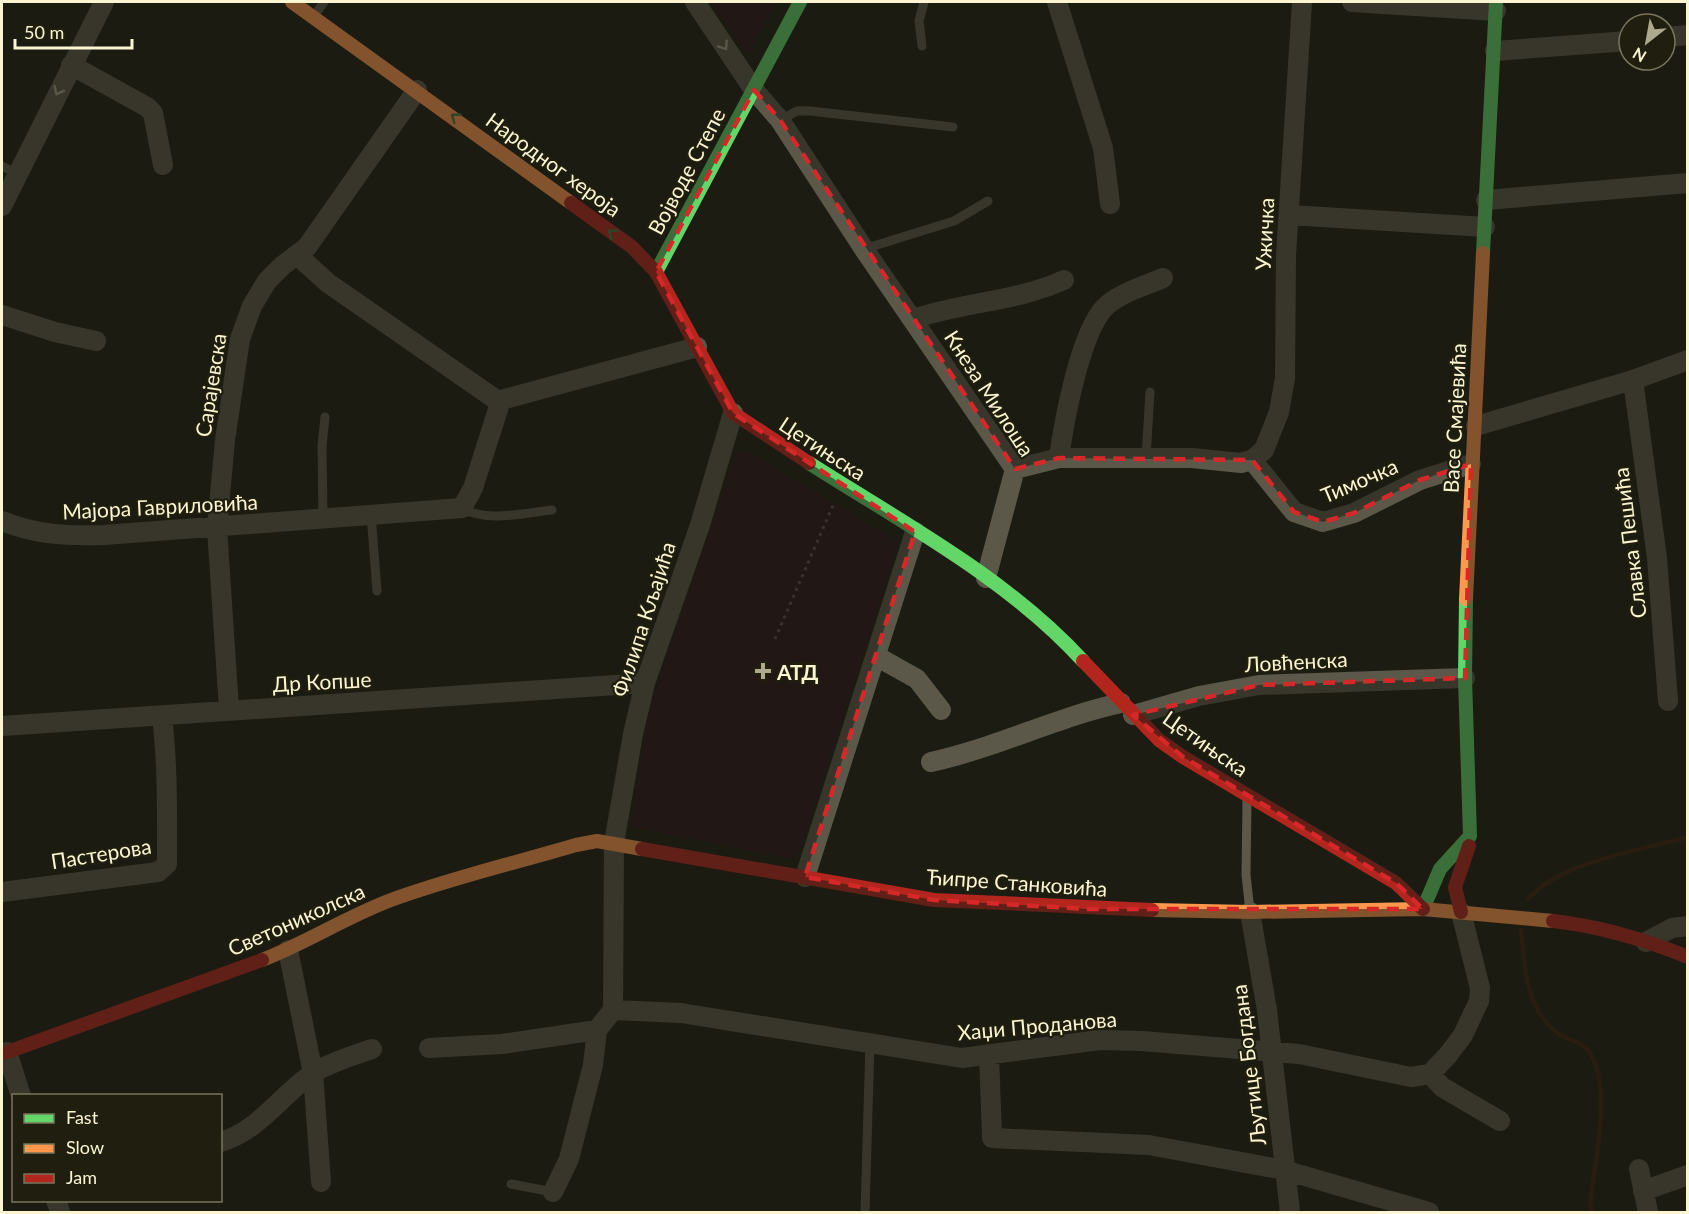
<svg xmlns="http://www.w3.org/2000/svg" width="1689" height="1214" font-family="Lato,sans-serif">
<rect width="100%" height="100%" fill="#1c1c13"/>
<path fill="#281419" d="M712,2H776L748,55Z
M737,451L751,453L899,542L800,851L794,859L631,827L648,711Z"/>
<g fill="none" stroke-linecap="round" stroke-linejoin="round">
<path stroke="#381f0e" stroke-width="4.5" d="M1528,899C1560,862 1641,850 1688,837
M1521,930C1525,967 1525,1010 1559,1034C1570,1041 1582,1041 1590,1053C1612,1087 1595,1164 1590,1203L1592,1212"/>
<path stroke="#5d514a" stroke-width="3" stroke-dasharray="3 4.5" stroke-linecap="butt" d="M775,639L834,503"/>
<path stroke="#5c5849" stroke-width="9" d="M315,15L324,2
M922,46L919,21L924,2
M780,120L797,111H810L953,127
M2,166L17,174
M864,249L954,221L988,201
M1146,458L1150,392
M462,508C487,523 524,513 552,510
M371,514L377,591
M323,518L322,446L325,417
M1247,799L1246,875L1250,911
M511,1184L553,1192
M865,1212L870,1043"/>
<path stroke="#5c5849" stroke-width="20" d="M695,2L754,90L780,120L864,249L1015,469L986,578
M1057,2L1103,148L1110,204
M1352,2L1496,11
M1665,37L1688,35
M1495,51L1629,41
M71,65L147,107L153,113L163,165
M1486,200L1688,183
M2,206L104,2
M1290,215L1485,227
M297,255L328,283L495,399L501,400L697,347
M2,315L55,332L96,341
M913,319C963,302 1015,302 1064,280
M1633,380L1657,558L1668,701
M1476,426L1633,380L1688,360
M1059,458C1064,421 1080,333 1105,307C1119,293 1145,286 1163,278
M1252,460L1294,512L1323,522L1354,513L1420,480L1471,464
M1015,469L1059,458H1192L1241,463L1252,460L1264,450L1279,412L1285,378L1286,255L1302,2
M2,521C37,535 67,536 104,535L462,508L473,488L501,400
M876,656L917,679L941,710
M229,709L217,528L225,440L240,339L252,306L267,281L282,266L307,247L417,90
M1133,715L1199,696L1259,685L1465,678
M2,726L645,683
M931,762C996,748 1056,717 1121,703
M805,877L915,532
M2,892L158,872L167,864C167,814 168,767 162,717
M1250,912L1267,1010L1290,1212
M1646,942L1672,928L1688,926
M288,950L313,1073L321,1182
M613,1010L681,1013L962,1058L1100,1040L1142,1041L1299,1054L1411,1077L1430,1074L1448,1055L1463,1035L1479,1001L1480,988L1461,912
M429,1048L502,1044L597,1030
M7,1052L21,1096
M989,1054L992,1138L1149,1145L1284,1170L1429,1212
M1430,1074L1442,1087L1500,1121
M220,1142C258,1132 282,1094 313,1073C331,1062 352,1056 372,1049
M1639,1169L1648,1212
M1643,1191L1688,1175
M553,1192L569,1159L593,1065L597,1030L613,1010L614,843L633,734L645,683L700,525L733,413
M56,1200L60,1212"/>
<path stroke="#63d668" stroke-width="14" d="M1483,253L1496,2
M656,272L800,2
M809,463C903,523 1007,578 1083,661
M1423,909L1440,869L1470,836L1465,678L1466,599"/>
<path stroke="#ff974d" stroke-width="14" d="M292,2L571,203
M1466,599L1483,253
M1152,910L1250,912L1423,909L1553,921
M262,960C306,943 346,917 391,900C451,878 515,863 576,845L597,841L642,849"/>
<path stroke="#b3261e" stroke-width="14" d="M571,203L632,247L656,272L733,413L809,463
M1083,661L1159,740L1183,757L1396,883L1423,909
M642,849L934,900L1152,910
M1461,912L1455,887L1469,846
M1553,921C1598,926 1646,940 1688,957
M2,1054L262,960"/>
</g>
<defs><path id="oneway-chevron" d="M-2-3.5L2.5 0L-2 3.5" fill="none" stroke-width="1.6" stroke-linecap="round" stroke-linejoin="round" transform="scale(1.5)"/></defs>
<g stroke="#a49f87">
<use href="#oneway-chevron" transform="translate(724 46) rotate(56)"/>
<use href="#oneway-chevron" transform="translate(58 91) rotate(117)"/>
</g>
<g stroke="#427a3c">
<use href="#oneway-chevron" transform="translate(455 117) rotate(-144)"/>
<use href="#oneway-chevron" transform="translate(612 233) rotate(-144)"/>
</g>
<path d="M0 0H1689V1214H0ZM754,90L780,120L1015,469L1059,458L1252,460L1294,512L1323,522L1354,513L1420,480L1471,464L1465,678L1259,685L1133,715L1183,757L1396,883L1423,909H1088L934,900L805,877L915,532L733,413L656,272Z" fill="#1c1c13" fill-opacity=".55" fill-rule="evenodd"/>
<path fill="none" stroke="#d62828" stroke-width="4.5" stroke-dasharray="12 8" stroke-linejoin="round" d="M754,90L780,120L1015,469L1059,458L1252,460L1294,512L1323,522L1354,513L1420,480L1471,464L1465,678L1259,685L1133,715L1183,757L1396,883L1423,909H1088L934,900L805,877L915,532L733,413L656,272Z"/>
<path fill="#ada98f" stroke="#201f0f" stroke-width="2" d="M760 662h6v6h6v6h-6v6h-6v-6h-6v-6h6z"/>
<g text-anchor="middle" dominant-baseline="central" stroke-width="4.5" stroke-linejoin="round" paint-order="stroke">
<g font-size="21" fill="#fbf5d2" stroke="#201f0f">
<text transform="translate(554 164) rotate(36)">Народног хероја</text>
<text transform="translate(686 171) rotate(-62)">Војводе Степе</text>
<text transform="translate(1264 234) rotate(-87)">Ужичка</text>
<text transform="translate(210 385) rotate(-81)">Сарајевска</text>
<text transform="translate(990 393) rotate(57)">Кнеза Милоша</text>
<text transform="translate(1454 418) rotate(-87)">Васе Смајевића</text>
<text transform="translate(823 448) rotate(33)">Цетињска</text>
<text transform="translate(1359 480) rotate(-23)">Тимочка</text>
<text transform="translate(160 506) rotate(-3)">Мајора Гавриловића</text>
<text transform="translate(1629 543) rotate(-97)">Славка Пешића</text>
<text transform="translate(643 619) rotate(-72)">Филипа Кљајића</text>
<text transform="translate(1296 661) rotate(-3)">Ловћенска</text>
<text transform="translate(322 681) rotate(-3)">Др Копше</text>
<text transform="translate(1206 743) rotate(35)">Цетињска</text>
<text transform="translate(101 853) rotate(-9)">Пастерова</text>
<text transform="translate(1017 882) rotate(4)">Ћипре Станковића</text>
<text transform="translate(296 919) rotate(-24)">Светониколска</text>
<text transform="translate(1037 1025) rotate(-5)">Хаџи Проданова</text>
<text transform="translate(1248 1065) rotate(-97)">Љутице Богдана</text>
</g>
<g font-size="21" font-weight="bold" fill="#fbf5d2" stroke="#201f0f" text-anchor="start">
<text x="777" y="671">АТД</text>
</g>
</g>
<rect width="1689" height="1214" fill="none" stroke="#fbf5d2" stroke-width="6"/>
<rect x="12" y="1094" width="210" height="108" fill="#201f0f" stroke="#78755d" stroke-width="1.5"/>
<rect x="24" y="1114" width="30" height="9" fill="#63d668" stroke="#78755d" stroke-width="1.5"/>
<text x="66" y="1124" font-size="18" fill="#fbf5d2">Fast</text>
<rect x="24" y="1144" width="30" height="9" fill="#ff974d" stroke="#78755d" stroke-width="1.5"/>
<text x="66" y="1154" font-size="18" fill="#fbf5d2">Slow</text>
<rect x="24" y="1174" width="30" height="9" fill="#b3261e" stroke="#78755d" stroke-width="1.5"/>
<text x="66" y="1184" font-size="18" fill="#fbf5d2">Jam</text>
<g transform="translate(1647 42) rotate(211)"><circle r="28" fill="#201f0f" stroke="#78755d" stroke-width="1.5"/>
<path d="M0-4.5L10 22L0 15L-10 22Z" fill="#ada98f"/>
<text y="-9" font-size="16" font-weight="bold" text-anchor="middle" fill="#fbf5d2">N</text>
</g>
<path d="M15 39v9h117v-9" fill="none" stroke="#fbf5d2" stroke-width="3"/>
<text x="24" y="39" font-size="18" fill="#fbf5d2" stroke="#201f0f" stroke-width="4.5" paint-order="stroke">50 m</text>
</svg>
